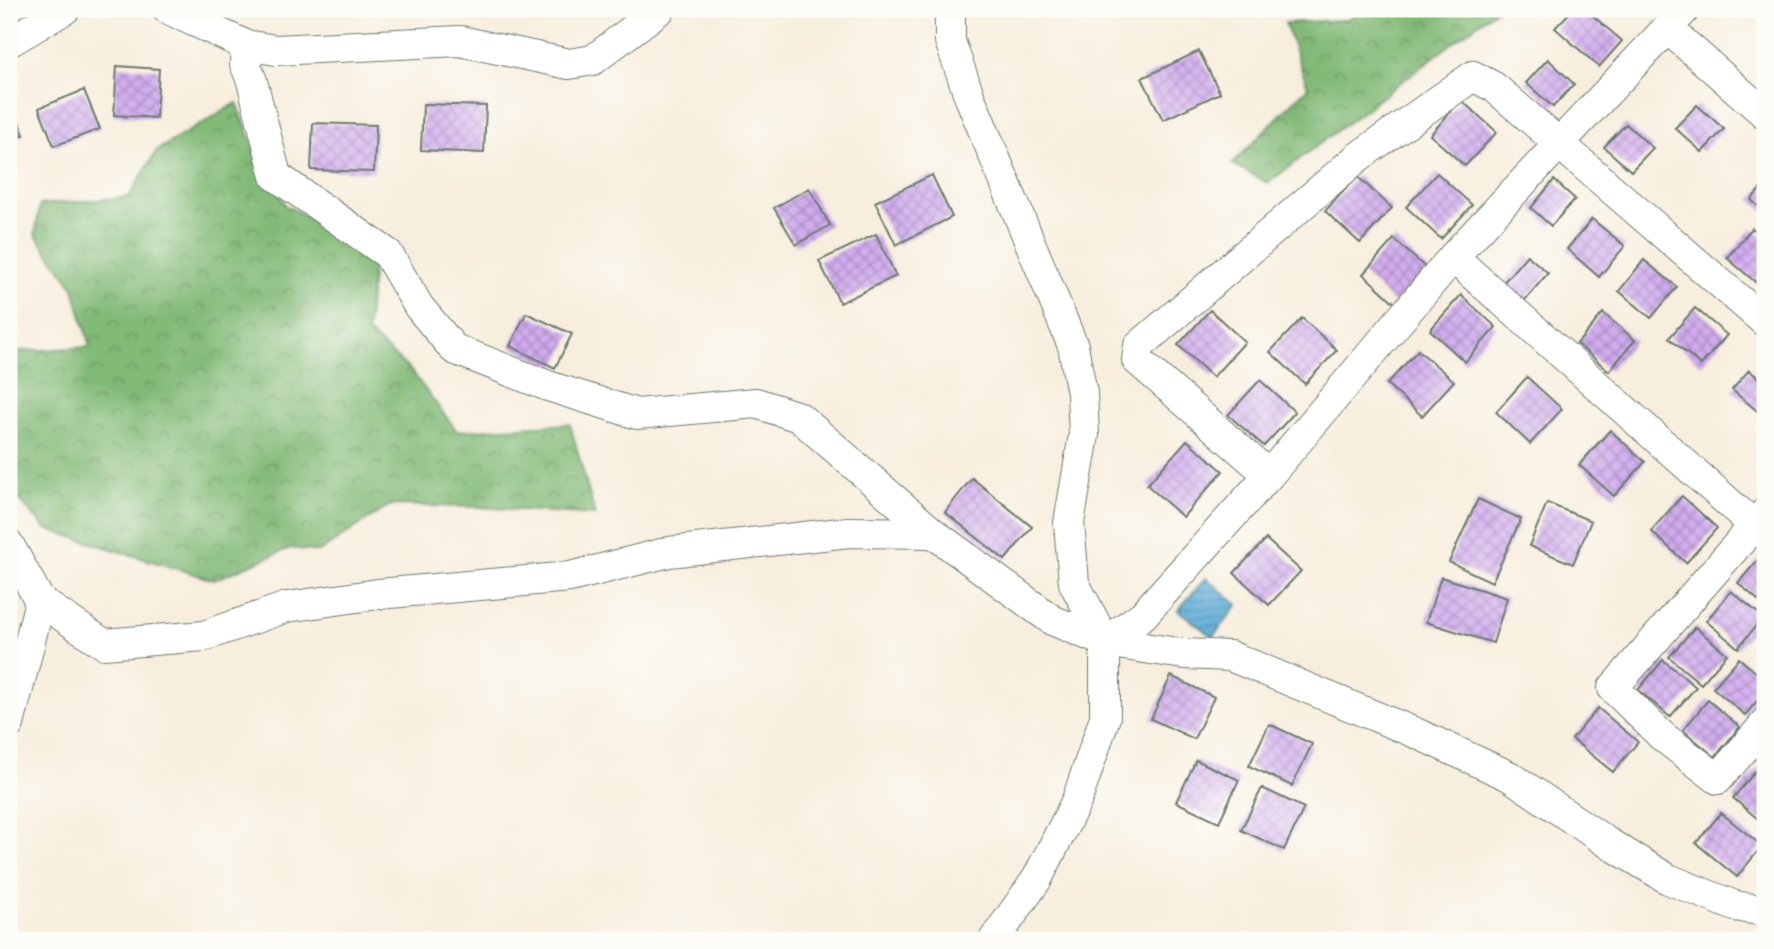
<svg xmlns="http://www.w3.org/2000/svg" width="1774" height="949" font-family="'Balsamiq Sans',sans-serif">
<defs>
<pattern id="forest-crowns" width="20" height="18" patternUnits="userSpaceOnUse" patternTransform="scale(1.75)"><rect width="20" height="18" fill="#82ba77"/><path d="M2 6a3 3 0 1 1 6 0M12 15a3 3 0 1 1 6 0" fill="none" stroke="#6a9862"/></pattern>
<pattern id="water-rules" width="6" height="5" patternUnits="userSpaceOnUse" patternTransform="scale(1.75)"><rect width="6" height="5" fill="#60add9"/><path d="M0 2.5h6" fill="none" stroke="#4f8eb1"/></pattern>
<pattern id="building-cross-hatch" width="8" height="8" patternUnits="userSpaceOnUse" patternTransform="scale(1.75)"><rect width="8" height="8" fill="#d1acef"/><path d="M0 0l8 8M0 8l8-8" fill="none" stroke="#a98dc2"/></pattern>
</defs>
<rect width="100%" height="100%" fill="#fdfcf7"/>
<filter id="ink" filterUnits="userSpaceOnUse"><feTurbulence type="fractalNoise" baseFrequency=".0143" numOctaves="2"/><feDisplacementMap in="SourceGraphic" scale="14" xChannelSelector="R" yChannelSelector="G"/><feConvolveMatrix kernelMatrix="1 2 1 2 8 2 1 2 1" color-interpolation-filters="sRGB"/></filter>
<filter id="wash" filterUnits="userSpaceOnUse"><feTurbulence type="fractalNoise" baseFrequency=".00686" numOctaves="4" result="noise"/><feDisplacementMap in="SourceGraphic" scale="28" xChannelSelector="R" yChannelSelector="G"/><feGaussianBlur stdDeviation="1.57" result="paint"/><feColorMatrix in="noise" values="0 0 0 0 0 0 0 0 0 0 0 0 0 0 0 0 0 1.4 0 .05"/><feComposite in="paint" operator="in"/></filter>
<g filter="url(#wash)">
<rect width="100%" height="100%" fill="#f7eedd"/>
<path fill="url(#forest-crowns)" stroke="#507c56" stroke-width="2" d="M1366,9H1497L1268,183L1232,164L1308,87L1285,23L1347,20Z
M237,103L257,155L286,206L374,251L367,332L410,370L457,431L570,424L595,515L479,507L390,505L319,552L290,548L214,580L46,529L9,489V352L90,347L74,288L35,234L40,205L129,197L157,150Z"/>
<path fill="url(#water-rules)" stroke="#407586" stroke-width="2" d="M1206,578L1238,605L1213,637L1178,610Z"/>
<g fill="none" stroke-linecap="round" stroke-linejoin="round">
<path stroke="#60add9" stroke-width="9" d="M9,937L14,940"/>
</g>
<g id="blocks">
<path fill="url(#building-cross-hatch)" d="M1573,9H1585L1622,41L1599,67L1555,28Z
M1199,51L1220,93L1163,120L1142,78Z
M1548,59L1574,84L1553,107L1526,83Z
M117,66L159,69L156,118L114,115Z
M84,90L100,129L54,146L39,108Z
M9,97L24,135L9,141Z
M1461,100L1497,132L1465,166L1430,135Z
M423,104L486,106L484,153L421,150Z
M1697,105L1724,129L1702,152L1675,128Z
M313,123L376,125L374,172L311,170Z
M1626,124L1653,148L1631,171L1604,147Z
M1437,173L1472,205L1441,239L1406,207Z
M932,175L952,217L896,245L875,202Z
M1357,176L1392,208L1360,243L1325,211Z
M1554,180L1575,199L1551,226L1531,208Z
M1765,183V212L1751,200Z
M809,188L830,225L796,245L774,208Z
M1592,219L1625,246L1599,277L1567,249Z
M1752,228L1765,239V278L1759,285L1727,258Z
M876,234L896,276L840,303L819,261Z
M1394,239L1429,271L1398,306L1363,274Z
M1527,255L1548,273L1524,301L1503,283Z
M1644,260L1677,287L1651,318L1619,291Z
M1461,295L1496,327L1465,362L1430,330Z
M1695,308L1727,335L1701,365L1669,338Z
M1210,310L1245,342L1213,377L1178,345Z
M526,313L572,334L555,368L510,346Z
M1603,313L1635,340L1609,371L1577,344Z
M1302,318L1337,350L1305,384L1270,352Z
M1418,350L1454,381L1422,416L1387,384Z
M1749,370L1765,384V409L1761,414L1732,390Z
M1527,377L1562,409L1530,444L1496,412Z
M1260,380L1295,412L1264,446L1228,415Z
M1610,430L1645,462L1614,496L1579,465Z
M1187,440L1223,471L1183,517L1147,485Z
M972,478L1032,527L1005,560L945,512Z
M1682,496L1717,528L1686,563L1651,531Z
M1478,499L1521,519L1492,582L1449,562Z
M1547,503L1591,521L1573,564L1529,546Z
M1266,539L1301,571L1269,605L1234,573Z
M1764,553L1765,554V606L1738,583Z
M1441,577L1507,598L1493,643L1426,622Z
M1731,591L1763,617L1738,648L1706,621Z
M1695,627L1727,654L1701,684L1669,657Z
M1739,658L1765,680V692L1745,715L1713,688Z
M1663,660L1696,687L1670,717L1638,690Z
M1171,676L1214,697L1194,739L1151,719Z
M1708,700L1740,727L1715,757L1683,730Z
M1598,708L1638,742L1613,772L1572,739Z
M1269,724L1312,744L1292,786L1249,766Z
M1196,760L1239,780L1219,822L1176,802Z
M1759,767L1765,773V825L1733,798Z
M1262,788L1304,808L1284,850L1241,830Z
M1721,813L1762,846L1737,877L1696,843Z"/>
</g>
</g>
<g filter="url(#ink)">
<use href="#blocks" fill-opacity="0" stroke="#6b7b6f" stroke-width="2"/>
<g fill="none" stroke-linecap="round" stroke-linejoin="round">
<defs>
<path id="minor" d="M168,9L245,45L276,50L460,41L569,64L593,60L660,9
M950,9V41L970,98L1073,346L1082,393L1084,435L1069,523L1074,583L1105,642V717L1077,800L1037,879L994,940
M1667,28L1765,114
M9,42L65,9
M245,45V64L252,81L276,176L388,254L419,307L454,349L548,386L637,414L756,403L799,417L933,533L1052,620L1105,642L1184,654L1230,656L1418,734L1511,777L1605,841L1668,879L1735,906L1765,911
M1453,257L1765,535
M1269,475L1137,360L1139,346L1358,157L1473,76L1494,87L1765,322
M1765,513L1613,688L1662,736L1718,779L1765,724
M9,545L40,601L104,644L204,636L287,607L378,594L570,577L669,552L849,532L933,533
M1105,642L1143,615L1269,475L1453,257L1685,9
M9,724L40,601"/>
</defs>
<use href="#minor" stroke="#6b7b6f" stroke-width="32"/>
<use href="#minor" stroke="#fff" stroke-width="30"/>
</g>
</g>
<rect width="1774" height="949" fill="none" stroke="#fdfcf7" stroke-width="35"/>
</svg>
